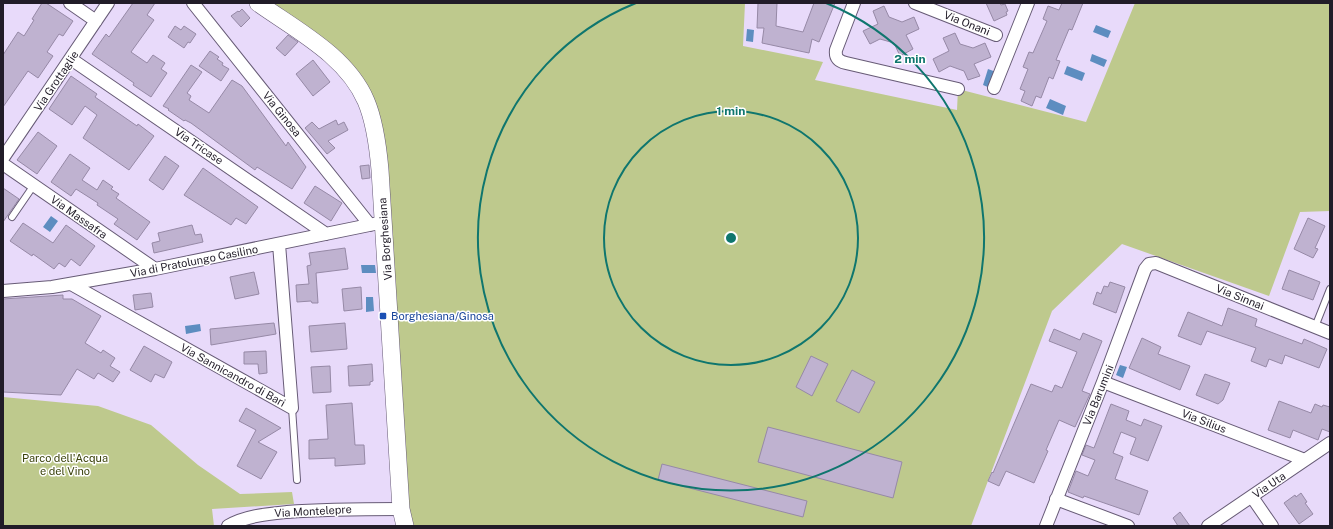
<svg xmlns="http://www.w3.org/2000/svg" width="1333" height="529" font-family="'Public Sans',sans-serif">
<rect width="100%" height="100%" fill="#e8dafa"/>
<path fill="#bec98d" d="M258,3H745L743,46L823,62L815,80L957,110L958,89L1086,122L1135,3H1330V211L1300,212L1269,296L1122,244L1052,311L971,526H405L384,222L358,85Z
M3,397L98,406L151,425L198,465L240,494L292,492L294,504L212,509L214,526H3Z"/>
<path fill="#5d8dc0" d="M1096,25L1111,31L1108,38L1093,32Z
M747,29L754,30L753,42L746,41Z
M1092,54L1107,60L1104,67L1090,61Z
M1067,66L1085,73L1082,81L1064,74Z
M988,69L996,72L990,88L983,85Z
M1050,99L1066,106L1063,115L1046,108Z
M51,216L58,221L50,232L43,227Z
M361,265H375L376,273H362Z
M366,297H373L374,311L366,312Z
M200,324L201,331L186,334L185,326Z
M1120,365L1127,367L1123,378L1116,375Z"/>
<path fill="#bfb2d0" stroke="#9689a6" d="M42,3H46L73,21L63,36L59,34L47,52L53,56L38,78L28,71L3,107V55L18,32L24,36L34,20L32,19Z
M133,3H155L147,15L154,20L131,52L147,63L153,55L165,63L161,69L167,73L151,97L133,85L134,83L92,54L106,34L109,37Z
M758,3H777L776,26L803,32L814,3H835L819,42L812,39L809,53L762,43L764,28H757Z
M986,3H1000L1001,5L1005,4L1008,11L1006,12L1007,15L994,21Z
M1062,3H1083L1072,30L1069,29L1056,60L1060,61L1053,79L1049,77L1041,98L1036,96L1032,106L1021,101L1025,91L1020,89L1028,69L1023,67L1029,52L1033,53L1047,21L1043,19L1048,6L1059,10Z
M884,6L889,17L902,22L914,17L919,29L906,35L913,49L900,56L894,43L880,39L870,44L863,31L878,24L873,11Z
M242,9L250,18L241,27L231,16L238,11L239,12Z
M175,26L181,30L184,26L196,34L190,43L188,42L184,48L168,37Z
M955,33L960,44L973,48L985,43L991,57L974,64L980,76L968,80L964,71L950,66L939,72L933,59L949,51L943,38Z
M288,35L298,42L285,56L276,48Z
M210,51L219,57L217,59L223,63L222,65L229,69L221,81L199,66Z
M313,60L330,82L313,96L296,74Z
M191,65L202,72L187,93L191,96L189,100L209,113L232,80L242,86L286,146L288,142L306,167L292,189L257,167L255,170L191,123L185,120L184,121L168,110L169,109L163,106Z
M71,76L97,94L95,97L137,126L138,124L154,136L129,170L83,138L97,115L85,106L72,125L49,109Z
M336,120L338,125L344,122L348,130L328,141L335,148L327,154L305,128L312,122L319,129Z
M38,132L57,146L37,174L17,160Z
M70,154L90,168L82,180L97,190L103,180L113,187L111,189L119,194L116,198L150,222L137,240L114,224L118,219L97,205L98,203L76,189L71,196L51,182Z
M165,156L179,166L163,190L149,180Z
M369,165L370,178L362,179L360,166Z
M203,168L258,207L246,224L236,218L231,225L184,195Z
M315,186L342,203L331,221L304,203Z
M3,188L19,199L3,222Z
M1308,218L1325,226L1315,248L1318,249L1313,258L1294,249Z
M23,223L53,243L66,225L95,246L80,266L71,259L65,267L59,263L54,269L33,254L32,256L10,241Z
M192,225L195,235L201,234L203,242L154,253L152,243L160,241L158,233Z
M345,248L348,269L316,273L318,303H312L311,301L297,302L296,285L309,284L307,266L311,265L309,253Z
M1289,270L1320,282L1313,300L1282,289Z
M254,272L259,294L235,299L230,277Z
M1110,282L1125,287L1116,313L1093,304L1097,292L1101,294L1104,286L1108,287Z
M361,287L362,309L344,311L342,289Z
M151,293L153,307L135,310L133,295Z
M63,295V299H72L101,316L85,343L101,353L103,350L115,358L110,366L120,372L113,382L98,373L94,379L77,369L61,395L3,392V299Z
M1228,308L1257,319L1255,326L1302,344L1304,339L1327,349L1319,368L1285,355L1282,364L1269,359L1266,367L1251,361L1256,348L1207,331L1201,345L1178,336L1188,312L1222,326Z
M274,323L276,334L211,345L210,329Z
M345,323L347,349L311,352L309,326Z
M1054,329L1080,340L1083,333L1102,341L1082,391L1090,394L1075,427L1059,420L1046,450L1048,451L1034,483L1006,471L999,486L988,481L992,472L993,473L1031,384L1052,392L1055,385L1062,388L1077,352L1049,341Z
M1142,338L1161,347L1158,354L1190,366L1180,390L1129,368Z
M144,346L172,362L164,378L155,374L151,382L130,370Z
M266,351L267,373L259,374L258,364H244V352Z
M811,356L828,364L812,396L796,387Z
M372,364L373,381L370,382V385L349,386L348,366Z
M330,366L331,392L313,393L311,367Z
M852,370L875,382L859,413L836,401Z
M1205,374L1230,383L1223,400L1218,404L1196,395Z
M1279,401L1311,413L1315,404L1322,407L1323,405L1330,407V432L1322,429L1318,440L1293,430L1290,438L1268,430Z
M352,403L355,445H364L365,464L335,466V458L309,459V440L328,439L326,405Z
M1111,404L1129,411L1126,420L1141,426L1144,419L1162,426L1148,461L1130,454L1136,438L1121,432L1113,453L1123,457L1115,479L1148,491L1139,515L1084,496L1083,498L1068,492L1076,471L1088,476L1095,460L1082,455L1086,445L1094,448Z
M246,408L281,428L258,442L277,452L261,479L237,466L256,430L239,421Z
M768,427L902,462L893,498L758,462Z
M662,464L807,501L803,517L658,480Z
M1301,493L1307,502L1305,503L1313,514L1299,524L1284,503L1295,495L1296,497Z
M1180,512L1190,526H1178L1173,518Z"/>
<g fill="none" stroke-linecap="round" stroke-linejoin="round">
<defs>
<path id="lane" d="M12,217L34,185
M1315,327L1330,289
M292,408L297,480"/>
<path id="street" d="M70,3L96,21
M193,3L370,225
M854,3L836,50C835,58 838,61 846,63L958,89
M915,3L996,35
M71,59L326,234
M994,88L1028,3
M3,158L108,3
M3,164L155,269
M71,284L292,408L279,244
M3,291L52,287L155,269L384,222
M1103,382L1305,460
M1252,497L1272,526
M1056,499L1128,526
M228,526C245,516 267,514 287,512C325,509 363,509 401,509
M1046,526L1103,382L1145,269L1149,264L1156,263L1330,333
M1208,526L1330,443"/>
<path id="secondary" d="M258,3C296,30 347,56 366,101C375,122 378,147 380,170L401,509L405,526"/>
</defs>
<use href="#lane" stroke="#675b76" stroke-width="8"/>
<use href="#street" stroke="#675b76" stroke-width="14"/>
<use href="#secondary" stroke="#675b76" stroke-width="18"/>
<use href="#lane" stroke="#fff" stroke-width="6"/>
<use href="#street" stroke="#fff" stroke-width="12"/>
<use href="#secondary" stroke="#fff" stroke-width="17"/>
</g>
<g fill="none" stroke="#0f766e" stroke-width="2">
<circle cx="731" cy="238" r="127"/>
<path d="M826 3A253 253 0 1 1 636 3"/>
</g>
<rect fill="#1a4fb4" stroke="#fff" stroke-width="1.5" x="379" y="312" width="8" height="8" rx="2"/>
<g text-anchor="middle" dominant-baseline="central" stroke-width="3" stroke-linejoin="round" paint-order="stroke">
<g font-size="11" fill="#211c28" stroke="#fff">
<text transform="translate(967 23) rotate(22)">Via Onani</text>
<text transform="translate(56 81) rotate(-56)">Via Grottaglie</text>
<text transform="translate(282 114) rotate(51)">Via Ginosa</text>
<text transform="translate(199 146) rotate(34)">Via Tricase</text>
<text transform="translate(79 217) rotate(35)">Via Massafra</text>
<text transform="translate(385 239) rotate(-94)">Via Borghesiana</text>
<text transform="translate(194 261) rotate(-11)">Via di Pratolungo Casilino</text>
<text transform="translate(1240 297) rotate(22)">Via Sinnai</text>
<text transform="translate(233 375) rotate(29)">Via Sannicandro di Bari</text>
<text transform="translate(1098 395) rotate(-68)">Via Barumini</text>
<text transform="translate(1204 421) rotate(21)">Via Silius</text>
<text transform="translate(1269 485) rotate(-34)">Via Uta</text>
<text transform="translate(313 511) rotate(-3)">Via Montelepre</text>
</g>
<g font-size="11" fill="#164399" stroke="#fff" text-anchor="start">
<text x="391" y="316">Borghesiana/Ginosa</text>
</g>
<g font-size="11" fill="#394009" stroke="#fff">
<text x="65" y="458">Parco dell'Acqua<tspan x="65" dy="13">e del Vino</tspan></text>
</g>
</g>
<circle cx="731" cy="238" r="6" fill="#0f766e" stroke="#fff" stroke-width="2"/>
<g font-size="12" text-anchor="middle" font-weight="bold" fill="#0f766e" stroke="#fff" stroke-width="3" stroke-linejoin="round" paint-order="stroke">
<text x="910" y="63">2 min</text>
<text x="731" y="115">1 min</text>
</g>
<rect width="1333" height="529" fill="none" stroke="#211c28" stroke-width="8"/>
</svg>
